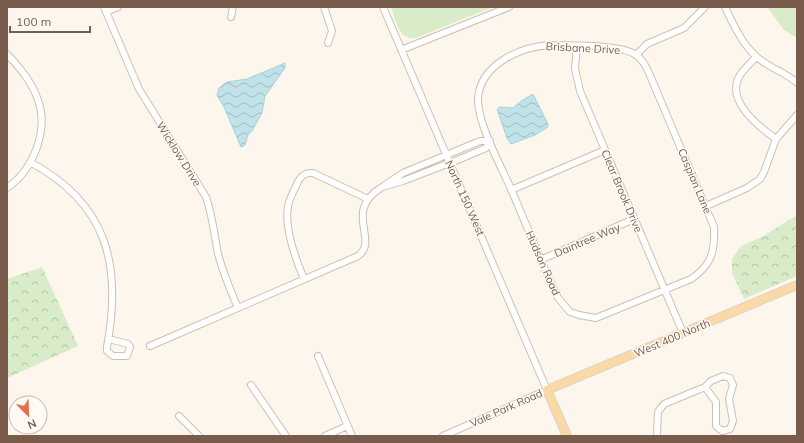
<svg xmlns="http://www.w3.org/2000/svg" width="804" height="443" font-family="Mulish,sans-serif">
<defs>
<pattern id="forest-crowns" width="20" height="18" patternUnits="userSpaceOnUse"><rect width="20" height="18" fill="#d8ecc9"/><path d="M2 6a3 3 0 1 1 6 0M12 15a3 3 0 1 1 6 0" fill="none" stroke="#b4c2a5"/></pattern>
<pattern id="water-waves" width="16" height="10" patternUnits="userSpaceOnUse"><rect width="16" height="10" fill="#bfe3e8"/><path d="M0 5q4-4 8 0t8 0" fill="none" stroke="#a0bbbe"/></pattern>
</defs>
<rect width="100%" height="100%" fill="#fdf6ec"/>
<path fill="#d8ecc9" d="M391,7H493L416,38C398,40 396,21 391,7Z
M767,7H797V38L784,30Z"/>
<path fill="url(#forest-crowns)" d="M797,215V276L744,299L732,273V259L741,246L762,237Z
M42,267L78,346L7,378V279Z"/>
<path fill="url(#water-waves)" stroke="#a5d3da" d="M285,63V68L265,96L262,113L252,131L248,135L245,145L241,147L224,107L217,95L219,88L227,82L247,79Z
M533,94L548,124V127L535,135L511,144L507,138L497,109L500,107L513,108L521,101Z"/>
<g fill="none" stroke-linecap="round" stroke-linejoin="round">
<defs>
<path id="minor" d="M104,7L139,89L206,197C212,214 214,231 217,249C221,269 230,289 238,308
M324,7L332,31L328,43
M383,7L547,390L443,436
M725,7C735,28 745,51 765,63C775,70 788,74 797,83
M106,12L118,7
M231,17L233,7
M550,45C570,46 621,44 636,55C642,59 646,66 649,73L714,227C715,251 712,265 691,279L596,318L579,315L570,312L558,298C541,262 527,226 511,189C501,166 477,123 478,98C481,64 520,47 550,45Z
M577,46L575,68L580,91L683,333
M401,50L509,7
M7,54C20,68 32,82 38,100C49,131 33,170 7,188
M636,55L647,44L684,28L705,7
M756,57C750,64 741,71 738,79C728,103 759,127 776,139
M480,141H490L486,148L460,159L403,181L382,187L403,173Z
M30,162C108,204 122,265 107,347V351L113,356H127L130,347L128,344L109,339
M511,190L605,150
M706,206L747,188L760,179L764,172L776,139L797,115
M540,260L634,219
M304,279C296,260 284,229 288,207C289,199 293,192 297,184C300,177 304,172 313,173L368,199
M150,346L358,256C380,240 342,212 382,187
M318,356L352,436
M251,385L286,436
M179,416L199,436
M325,436L347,426
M657,436L658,412L664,404L705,387L711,381L723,376L730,378L733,385L729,399L733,421L730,429L722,431L716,426V402L705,387"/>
<path id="major" d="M567,436L547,390L797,285"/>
</defs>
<use href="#minor" stroke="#d1beb0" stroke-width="8"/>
<use href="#major" stroke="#dad1cd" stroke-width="10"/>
<use href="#minor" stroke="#fff" stroke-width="6"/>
<use href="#major" stroke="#fbd9a5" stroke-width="8"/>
</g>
<g text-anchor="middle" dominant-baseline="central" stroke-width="3" stroke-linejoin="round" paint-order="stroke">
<g font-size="11" fill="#7a5c4d" stroke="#fffaf3">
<text transform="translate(583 48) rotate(3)">Brisbane Drive</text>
<text transform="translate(179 154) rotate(58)">Wicklow Drive</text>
<text transform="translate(695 181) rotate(67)">Caspian Lane</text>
<text transform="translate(622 191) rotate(67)">Clear Brook Drive</text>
<text transform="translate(465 198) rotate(66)">North 150 West</text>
<text transform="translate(587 240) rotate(-23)">Daintree Way</text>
<text transform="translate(543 263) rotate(66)">Hudson Road</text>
<text transform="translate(672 338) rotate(-23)">West 400 North</text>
<text transform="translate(506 408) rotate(-24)">Vale Park Road</text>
</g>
</g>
<rect width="804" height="443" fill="none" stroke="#7a5c4d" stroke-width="16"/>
<g transform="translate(28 415) rotate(157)"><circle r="19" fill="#fffaf3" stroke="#cabbb1"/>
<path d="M0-3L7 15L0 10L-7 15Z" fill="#e76f51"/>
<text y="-6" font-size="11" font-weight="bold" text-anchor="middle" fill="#7a5c4d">N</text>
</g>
<path d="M10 26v6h80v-6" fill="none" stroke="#7a5c4d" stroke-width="2"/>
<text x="16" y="26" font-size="12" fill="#7a5c4d" stroke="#fffaf3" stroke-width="3" paint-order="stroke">100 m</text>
</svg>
